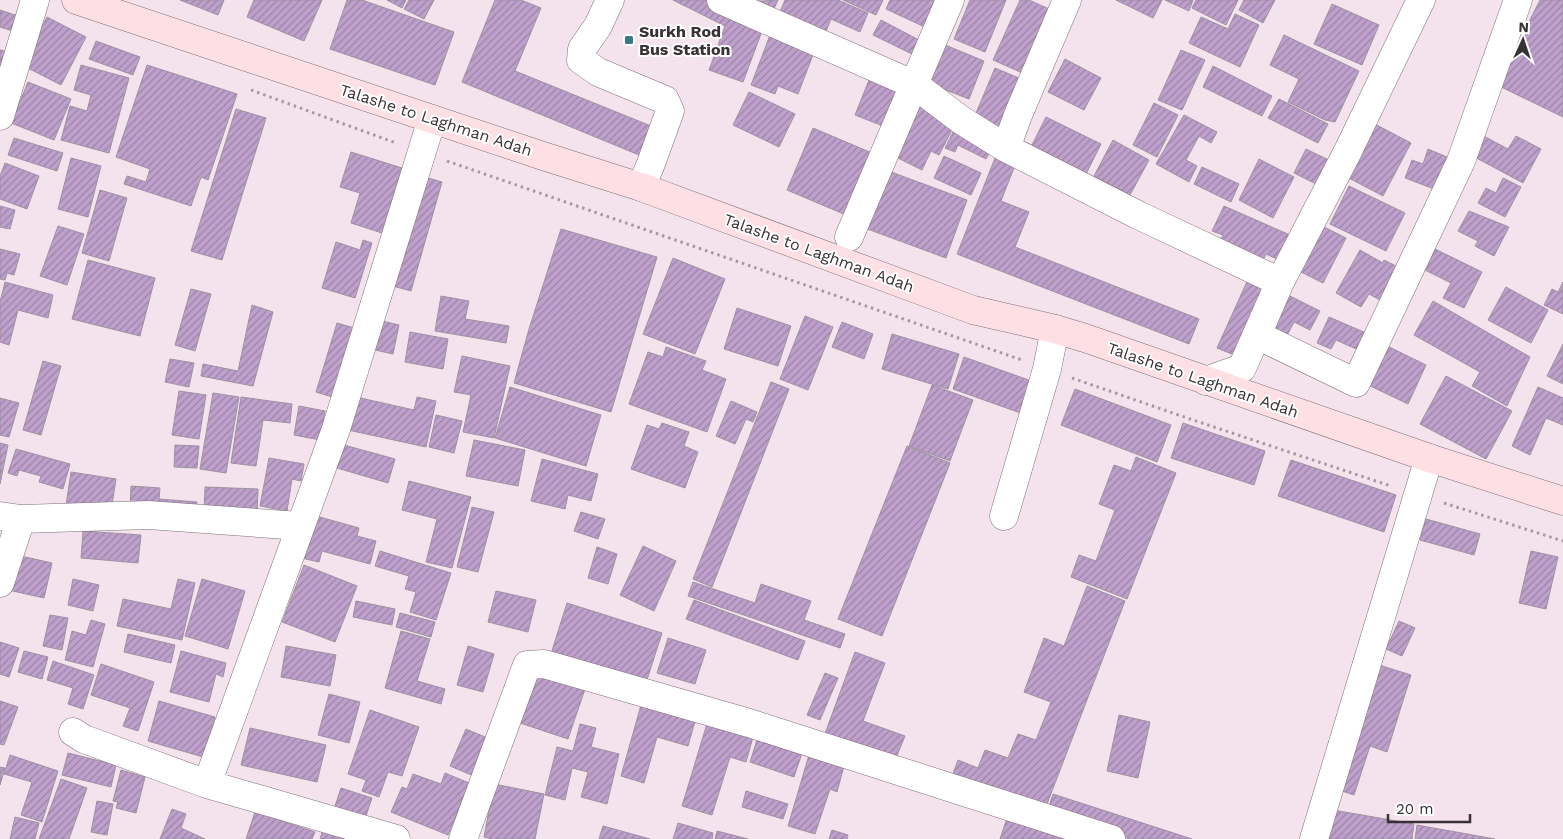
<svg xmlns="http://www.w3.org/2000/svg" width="1563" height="839" font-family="'Work Sans',sans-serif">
<defs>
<pattern id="building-hatch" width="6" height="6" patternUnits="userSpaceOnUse" patternTransform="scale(1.25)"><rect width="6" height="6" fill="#bfa0cc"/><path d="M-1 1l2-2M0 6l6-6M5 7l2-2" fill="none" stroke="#9c83a6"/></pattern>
</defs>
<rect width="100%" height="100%" fill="#f4e3ed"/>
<path fill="url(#building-hatch)" stroke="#9c92a0" d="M180,0H224L218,15Z
M254,0H322L304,41L247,17Z
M347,0H362L454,32L435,85L330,49Z
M387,0H406L402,8Z
M409,0H434L424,19L404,9Z
M495,0H521L541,8L515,71L651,126L639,155L462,82Z
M673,0H716L765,23L743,82L709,70L725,26Z
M728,0L762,1L778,0L770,18Z
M785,0H838L868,13L860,32L831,19L822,41L776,21Z
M843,0H883L876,15Z
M890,0H942L929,29L886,9Z
M970,0H1006L985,52L954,39Z
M1020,0H1029L1056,12L1027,75L993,60Z
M1116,0H1162L1153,18Z
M1165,0H1193L1189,11Z
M1196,0H1238L1226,25L1192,8Z
M1244,0H1275L1263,23L1239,10Z
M1540,0H1563V117L1497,85Z
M1332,4L1379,25L1362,65L1314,44Z
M0,10L21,17L16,32L0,27Z
M1235,14L1259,25L1240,67L1189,43L1201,17L1228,29Z
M47,17L86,37L61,85L22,65Z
M881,20L919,40L912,54L873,35Z
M772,30L816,47L798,94L778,86L775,94L751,85Z
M1284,35L1359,71L1335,122L1325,120L1288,102L1299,79L1270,65Z
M96,41L140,57L133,75L89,59Z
M938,42L984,61L969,99L923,81Z
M0,50L5,51L0,66Z
M1181,50L1205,60L1182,110L1158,100Z
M1065,59L1101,78L1084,110L1048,92Z
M81,65L129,78L109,153L61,140L70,106L87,111L91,95L74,90Z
M147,65L237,94L208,180L201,177L191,206L124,184L127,176L146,182L150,169L116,157Z
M1213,66L1272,96L1262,116L1203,87Z
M995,68L1026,81L1003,137L971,125Z
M869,80L902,93L888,128L855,115Z
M28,82L71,99L54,140L11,123Z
M749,92L795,114L779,147L733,125Z
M1279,99L1328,124L1318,143L1268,118Z
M1154,103L1178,115L1157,157L1133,145Z
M914,104L955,124L939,155L931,151L922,170L890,154Z
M236,109L266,118L222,260L191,251Z
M1184,115L1217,132L1211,143L1199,136L1186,160L1197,166L1189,182L1156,164Z
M1046,117L1101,144L1081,184L1026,157Z
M1371,122L1411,143L1383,196L1343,175Z
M956,126L994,145L986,159L958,145L955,152L945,148Z
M813,128L872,153L846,215L787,190Z
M1480,134L1508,149L1516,136L1541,149L1523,183L1469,154Z
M14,138L63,153L57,171L8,155Z
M1113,140L1149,160L1130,195L1094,176Z
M999,148L1019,155L1001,201L1029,212L1015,247L1199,319L1189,344L957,254Z
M1306,149L1337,164L1324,188L1294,173Z
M1428,149L1454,160L1442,192L1405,178L1412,160L1423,164Z
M351,152L402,168L382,233L351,223L360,193L340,187Z
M944,156L981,173L971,195L934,178Z
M71,158L101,166L88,217L58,209Z
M1259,159L1294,177L1273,218L1239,200Z
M5,163L39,176L27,209L0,199V176Z
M1202,167L1239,184L1231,202L1194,184Z
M883,169L967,200L946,258L862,227Z
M421,176L442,182L411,291L389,285Z
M1503,178L1521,187L1505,217L1478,203L1486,188L1496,193Z
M1349,186L1405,213L1386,251L1330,224Z
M100,190L127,198L109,261L82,253Z
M0,206L15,210L10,229L0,227Z
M1224,206L1290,235L1279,260L1266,254L1259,268L1216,249L1223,235L1212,231Z
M1469,211L1509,227L1494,256L1475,246L1478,241L1458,231Z
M1312,221L1346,238L1323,283L1289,266Z
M58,226L84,234L67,285L40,276Z
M561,229L657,257L611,412L514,383L529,329Z
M363,240L372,243L355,298L322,288L336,242L360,250Z
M0,249L20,254L14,275L7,273L5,280L0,279Z
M1435,249L1482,272L1464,308L1443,298L1451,283L1425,270Z
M1360,250L1383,263L1384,260L1398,267L1380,300L1369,294L1361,307L1336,293Z
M673,258L725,279L695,354L643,334Z
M88,260L155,278L140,336L72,319Z
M1250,275L1276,286L1244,359L1217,348Z
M5,282L53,295L48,318L18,310L9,345L0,342V302Z
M1563,282V314L1544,305L1552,289L1558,292Z
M1506,287L1548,310L1531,343L1488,320Z
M191,289L211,294L195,351L175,345Z
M1282,292L1320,311L1310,330L1294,322L1282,345L1260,333Z
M441,296L469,301L465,319L509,326L506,343L435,331Z
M1433,301L1530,357L1507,406L1472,386L1480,372L1414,335Z
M252,305L273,312L253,386L201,376L203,364L238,371Z
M737,308L791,326L778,366L724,349Z
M805,316L833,327L808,390L780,379Z
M1329,317L1373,336L1365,353L1336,340L1331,349L1317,343Z
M382,321L399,325L393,354L375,350Z
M842,322L873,334L864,359L832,347Z
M337,323L361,330L339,399L316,392Z
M410,332L448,339L443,369L405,362Z
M892,334L959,354L948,389L882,369Z
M1381,343L1426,365L1408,404L1362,382Z
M1563,344V384L1547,376Z
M666,347L706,361L702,370L726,379L707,432L629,404L648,352L663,357Z
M462,356L510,366L494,438L463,432L471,395L454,392Z
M964,357L1040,384L1029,416L953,389Z
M170,359L194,363L189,387L165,382Z
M43,361L61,366L41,435L23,430Z
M1446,376L1512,411L1486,459L1420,424Z
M771,382L789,389L712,587L693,579Z
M932,385L973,400L950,461L909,446Z
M510,387L601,415L586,466L495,438Z
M1538,387L1563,398V425L1546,418L1530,455L1512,446Z
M1075,389L1171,425L1157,462L1061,425Z
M179,391L206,395L199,439L172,435Z
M213,393L239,397L226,473L200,469Z
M241,397L292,404L290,423L263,420L256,466L231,463Z
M356,397L414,410L417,397L436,401L426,447L348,430Z
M0,398L19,403L9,437L0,435Z
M731,401L757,412L753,422L746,419L735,444L716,436Z
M299,406L325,411L320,440L294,435Z
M436,415L462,421L454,453L429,447Z
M662,423L689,432L684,446L698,452L685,488L631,469L647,425L659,429Z
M1183,423L1265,451L1254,485L1171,458Z
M474,440L525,450L518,486L466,476Z
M0,443L8,445L0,484Z
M175,445L199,446L197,468L174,467Z
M344,445L395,459L388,483L337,468Z
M907,446L950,463L882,636L838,619Z
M16,449L70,464L63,489L39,482L41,476L19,470L17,476L8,473Z
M1136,457L1176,473L1127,599L1071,577L1079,555L1096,561L1115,510L1099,504L1114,465L1131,471Z
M269,458L304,464L301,481L292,479L287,511L260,506Z
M542,459L598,474L591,501L568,495L565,509L531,501Z
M1291,460L1396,495L1384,532L1278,496Z
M71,472L116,479L111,511L66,505Z
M409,481L471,497L452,568L426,562L437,519L402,510Z
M131,486L160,488L159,499L197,502L196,513L130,508Z
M205,487L258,489L257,515L204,513Z
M472,507L494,512L478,572L457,567Z
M581,512L605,519L598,539L574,531Z
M309,514L359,528L357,536L376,541L370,564L322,551L319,562L297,557Z
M1426,519L1480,534L1474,555L1420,540Z
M83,531L141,535L138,563L81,558Z
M643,546L676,561L654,611L620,595Z
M597,547L617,554L608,584L588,578Z
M380,551L451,573L436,620L410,612L416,592L405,589L409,576L375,566Z
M1531,551L1558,557L1546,609L1519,603Z
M12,554L52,563L44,598L4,589Z
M304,565L357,586L335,642L282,622Z
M73,579L99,585L93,611L68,605Z
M178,579L195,583L182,640L117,626L123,599L171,609Z
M202,579L245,591L228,649L185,636Z
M693,582L755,603L761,584L811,601L804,620L845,634L840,648L688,596Z
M1087,586L1125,601L1042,817L950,782L958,760L978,768L985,750L1008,758L1018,734L1036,740L1051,702L1024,692L1044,638L1064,646Z
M496,591L536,600L528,632L488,622Z
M694,600L805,641L798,660L686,619Z
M356,601L395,609L392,625L353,617Z
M567,603L662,633L645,686L550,657Z
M400,613L435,622L431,637L396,627Z
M50,615L68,618L62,650L43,646Z
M91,620L105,624L93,667L65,660L72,631L86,635Z
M1399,621L1415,628L1402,656L1386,649Z
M401,631L430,639L417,681L445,689L441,704L385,688Z
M128,634L175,645L171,663L124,652Z
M668,638L706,650L695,684L657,673Z
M0,642L19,648L9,677L0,674Z
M286,646L336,655L330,686L281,677Z
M468,646L494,654L483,692L457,685Z
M24,651L48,657L42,679L18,672Z
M181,651L226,663L223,677L216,674L209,702L170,692Z
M855,652L885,663L863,721L905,736L893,765L823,739Z
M53,661L94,675L83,709L68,704L73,688L47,680Z
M101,664L154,682L138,731L123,726L130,708L91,695Z
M1379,665L1411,675L1387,752L1370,746L1354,795L1339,790Z
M537,673L585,689L568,739L520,723Z
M825,673L838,678L820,720L807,715Z
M329,694L360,702L349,743L318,735Z
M0,701L18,707L4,745L0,744Z
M159,701L215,717L203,757L148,741Z
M641,705L695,721L688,746L657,737L644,783L621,776Z
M370,710L419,727L402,776L388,772L379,797L362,791L366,780L348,774Z
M1119,715L1150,722L1138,778L1107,771Z
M709,717L755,730L746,762L730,757L712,815L682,806Z
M580,724L596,728L591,747L619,754L607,804L581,797L588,772L572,768L565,800L545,795L557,747L573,751Z
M250,728L326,745L317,782L241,765Z
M466,729L497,742L481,779L450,766Z
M758,737L802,753L794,777L750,762Z
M68,753L116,765L111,787L62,775Z
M10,755L58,771L42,822L21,815L32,782L4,774Z
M809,755L844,766L837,792L830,789L815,834L788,826Z
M0,767L5,768L0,785Z
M121,770L145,777L136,813L116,808L118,802L113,801Z
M445,773L469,783L448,835L391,812L402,787L407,789L413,774L441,784Z
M61,779L87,788L69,839H39Z
M494,784L544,794L535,839H492L484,837Z
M341,788L372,798L365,819L334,809Z
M746,791L788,804L783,819L742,807Z
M1053,794L1192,839H1130L1047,812Z
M97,801L113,804L107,835L91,832Z
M172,809L186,814L181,828L205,839H160Z
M1333,810L1414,824L1412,839H1328Z
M255,812L315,832L312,839H246Z
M1008,815L1066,834L1065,839H1000Z
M15,817L39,823L35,839H10Z
M678,823L713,833L712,839H673Z
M1417,825L1495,839H1415Z
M603,826L650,839H599Z
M323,829L351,839H320Z
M832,830L848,835L847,839H829Z
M717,831L748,839H715Z"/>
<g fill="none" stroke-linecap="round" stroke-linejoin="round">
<defs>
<path id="minor" d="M610,0L598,26L582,49L581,60L598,72L665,100L670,111L650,166L641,187
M721,0L915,85L961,120L1006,148L1138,215L1280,282L1257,335L1356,383L1461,161L1518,0
M0,116L35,0
M1006,148L1018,115L1067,0
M849,237L950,0
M1206,381L1242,368L1280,282L1348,151L1421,0
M0,516L21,519L148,515L300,526
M1004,516L1047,369L1055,329
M0,583L21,519
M73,732L84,739L207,784
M396,839L207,784L336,429L432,119
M463,839L527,665L544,664L749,723L1111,839
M1314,839L1429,458"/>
<path id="secondary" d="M76,0L543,156L641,187L973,310L1055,329L1085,338L1429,458L1563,501"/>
</defs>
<use href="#minor" stroke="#7e6f78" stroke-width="29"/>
<use href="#secondary" stroke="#7e6f78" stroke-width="29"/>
<path stroke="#a598a0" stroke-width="3" stroke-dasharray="2.5 4" stroke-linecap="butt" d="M251,90L396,143
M447,161L1022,360
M1072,378L1193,420L1391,486
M1444,503L1563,541"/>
<use href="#minor" stroke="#fff" stroke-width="28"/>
<use href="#secondary" stroke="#fedfe4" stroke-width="28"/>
</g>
<rect fill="#357b87" stroke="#fff" stroke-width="2" x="624" y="35" width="10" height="10" rx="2.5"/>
<g text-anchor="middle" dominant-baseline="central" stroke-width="4" stroke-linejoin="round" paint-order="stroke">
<g font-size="16" font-weight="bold" fill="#383135" stroke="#fff" text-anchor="start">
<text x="639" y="31">Surkh Rod<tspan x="639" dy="18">Bus Station</tspan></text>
</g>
<g font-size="16" fill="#383135" stroke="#fff">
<text transform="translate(436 120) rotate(18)">Talashe to Laghman Adah</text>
<text transform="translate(819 253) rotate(20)">Talashe to Laghman Adah</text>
<text transform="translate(1203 380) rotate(19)">Talashe to Laghman Adah</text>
</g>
</g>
<g transform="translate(1523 40) rotate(3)" stroke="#ffffff" stroke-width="4" paint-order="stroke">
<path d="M0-4L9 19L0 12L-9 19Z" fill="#383135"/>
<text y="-8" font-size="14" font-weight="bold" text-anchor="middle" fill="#383135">N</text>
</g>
<path d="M1388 814v8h82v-8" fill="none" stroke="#383135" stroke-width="2.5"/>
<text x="1396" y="814" font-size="15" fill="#383135" stroke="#ffffff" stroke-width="4" paint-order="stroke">20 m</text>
</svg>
